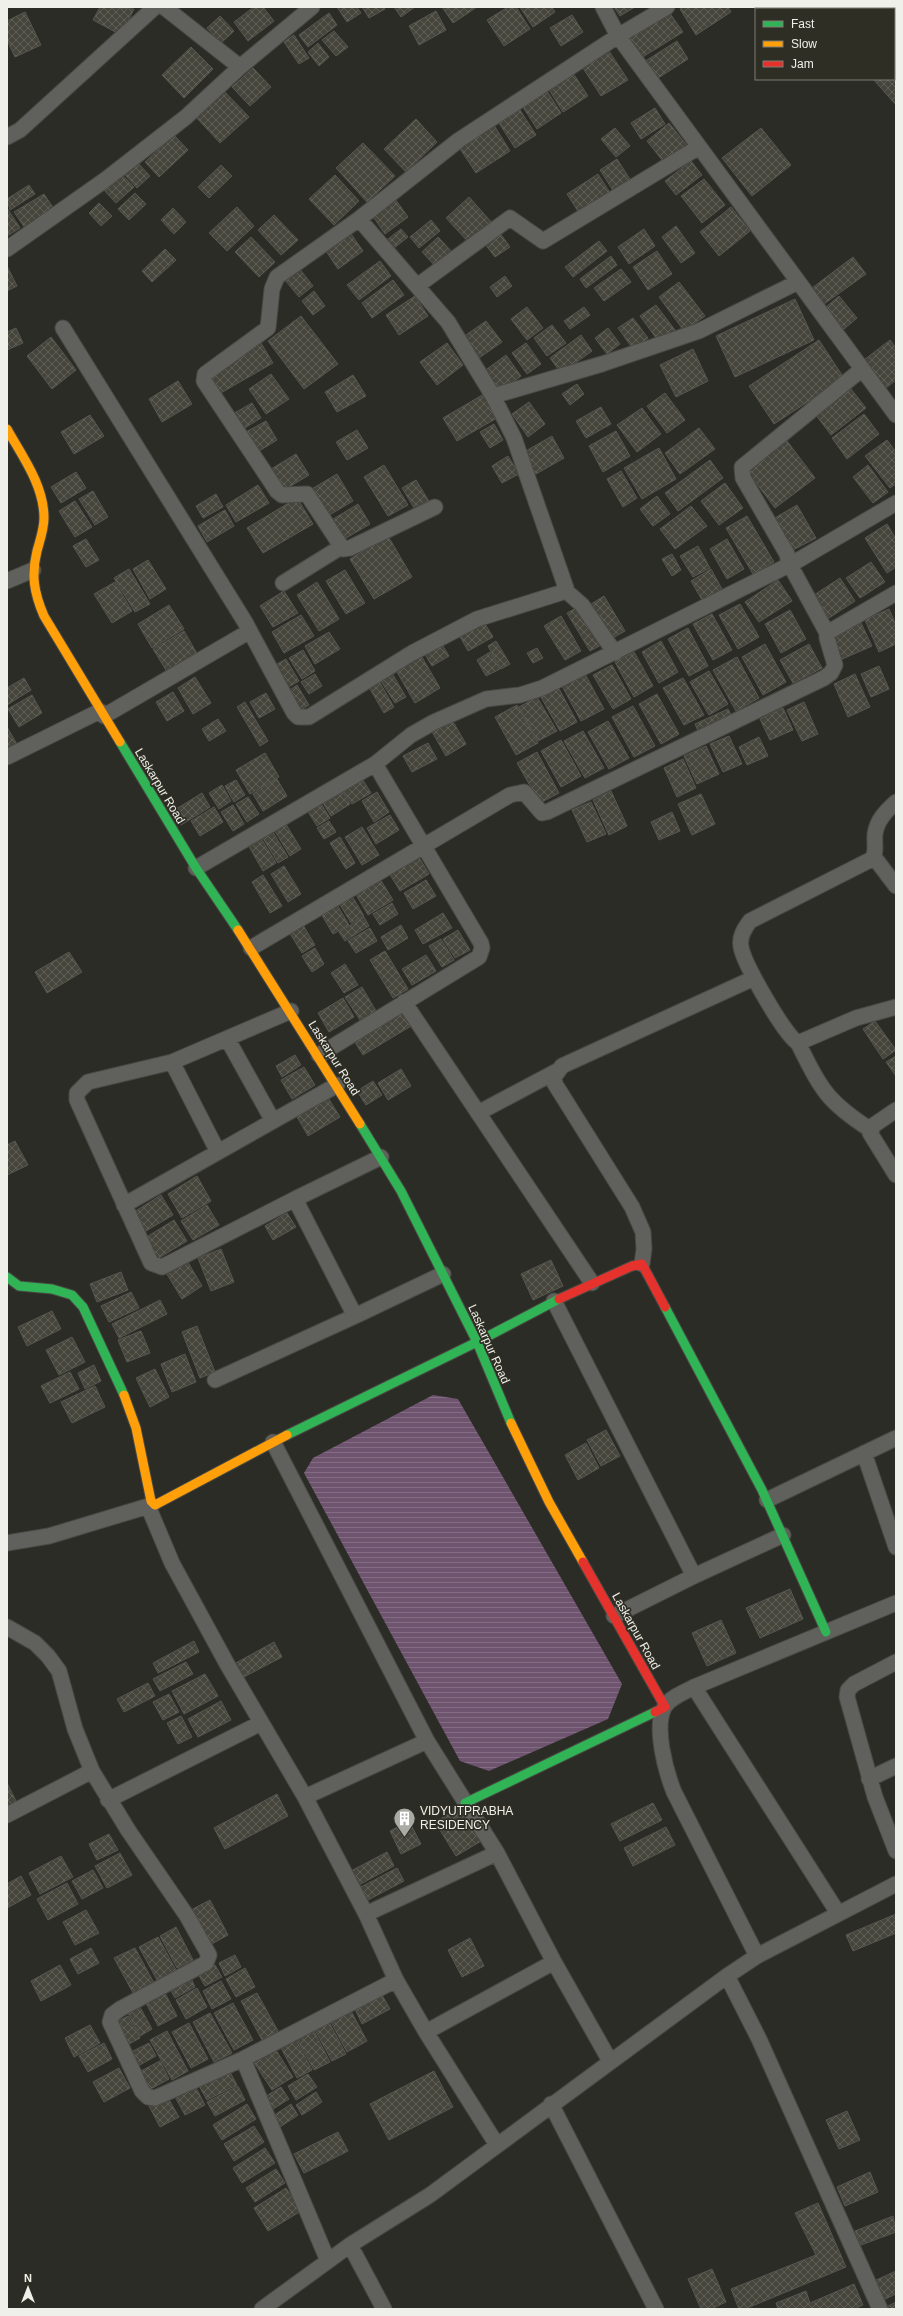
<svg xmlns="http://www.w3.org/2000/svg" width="903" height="2316" font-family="Arial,sans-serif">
<defs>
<pattern id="water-rules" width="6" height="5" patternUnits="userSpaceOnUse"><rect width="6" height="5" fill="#6e546e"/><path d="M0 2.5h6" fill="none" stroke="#836d83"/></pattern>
<pattern id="building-cross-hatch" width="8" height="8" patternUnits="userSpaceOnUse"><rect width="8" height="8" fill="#45453b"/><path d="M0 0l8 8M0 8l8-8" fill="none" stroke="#606058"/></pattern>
</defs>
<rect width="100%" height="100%" fill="#2c2c27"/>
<path fill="url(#water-rules)" d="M433,1395L458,1399L622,1684L608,1719L489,1771L460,1761L304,1473L313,1458Z"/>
<path fill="url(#building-cross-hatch)" stroke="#565652" d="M100,7L134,9L121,35L93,20Z
M254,7H263L274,21L248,41L234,22Z
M337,7H357L361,13L347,22Z
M362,7H384L385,9L369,18Z
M394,7H415L401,17Z
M442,7H477L453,23Z
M508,7H516L530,29L504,46L487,20Z
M520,7H552L555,12L533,27Z
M614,7H635L620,16Z
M683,7H728L731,12L696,35L680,9Z
M436,11L446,30L419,45L409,26Z
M25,12L41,45L15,57L7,40V21Z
M669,12L683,32L641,58L628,38Z
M329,13L337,25L308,47L299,35Z
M572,15L583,32L561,46L550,28Z
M220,16L234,31L221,43L207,28Z
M896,17V105L873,79H894V19Z
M334,31L348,47L336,56L322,40Z
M294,35L309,58L299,64L284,42Z
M677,41L688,59L655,80L644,62Z
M318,43L329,57L319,66L308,52Z
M191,47L213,69L184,98L162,75Z
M609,51L628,80L601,96L583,68Z
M253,68L271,87L250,106L232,87Z
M573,73L588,96L563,112L548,88Z
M222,89L249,117L220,143L194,115Z
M547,91L561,113L537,129L523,107Z
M655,108L665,124L641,139L631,123Z
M520,110L536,135L515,148L499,123Z
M416,119L437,142L406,172L384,149Z
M492,122L510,151L476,173L457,144Z
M669,123L688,147L666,165L647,141Z
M615,128L630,146L616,157L601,139Z
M761,128L791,165L752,196L722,158Z
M174,135L188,150L159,177L145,162Z
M363,143L395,176L367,202L336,168Z
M617,159L633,184L616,195L600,170Z
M691,161L702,175L676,195L665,181Z
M137,162L150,176L137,188L124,174Z
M221,165L232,176L209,198L198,187Z
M119,172L134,187L116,203L102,188Z
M598,174L612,196L581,216L567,194Z
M335,175L359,201L334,225L309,199Z
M704,179L725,205L702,223L681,196Z
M29,185L35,194L10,210L7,199Z
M135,193L146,204L129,220L118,209Z
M44,194L54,209L25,228L14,212Z
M393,196L408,217L385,234L370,212Z
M469,197L493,224L470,244L446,218Z
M99,203L112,216L101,226L89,213Z
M237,207L254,226L227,251L209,233Z
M731,207L750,231L719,256L700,232Z
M7,208L20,228L7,236Z
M173,208L186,222L174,234L161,220Z
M274,215L298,240L281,255L258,230Z
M431,220L440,231L419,248L410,237Z
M676,226L695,253L681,263L662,237Z
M401,229L408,237L389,252L383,243Z
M644,229L655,246L629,264L618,247Z
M349,231L363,251L338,269L324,248Z
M500,233L510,247L495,257L485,244Z
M251,237L275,262L259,277L235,252Z
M438,237L453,253L437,268L422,252Z
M599,241L607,251L573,277L565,267Z
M165,249L176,260L152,282L142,271Z
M657,251L672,274L648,290L633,267Z
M611,256L617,265L586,288L580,279Z
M853,257L866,274L824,304L812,288Z
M380,261L391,276L359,300L347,285Z
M7,266L17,286L7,291Z
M299,268L313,286L299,297L285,280Z
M621,269L631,282L604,301L594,288Z
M505,276L512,286L497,297L490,287Z
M393,280L404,295L372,318L362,303Z
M679,282L705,316L684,331L659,297Z
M314,291L325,306L313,315L302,301Z
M415,296L428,316L399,335L386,315Z
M839,296L857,318L844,329L826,307Z
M795,299L814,340L735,377L716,336Z
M656,305L675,330L659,342L640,316Z
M527,307L543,328L527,340L511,319Z
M584,307L590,315L570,329L564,321Z
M301,316L338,364L304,389L268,341Z
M633,318L648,338L633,349L618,328Z
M486,321L502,342L479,358L463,337Z
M552,325L566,343L547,356L534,338Z
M16,328L23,343L7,350V332Z
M608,328L620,344L607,354L595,338Z
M581,335L592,351L561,373L550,358Z
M51,337L76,370L52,389L27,356Z
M819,340L844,378L774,424L749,386Z
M890,340L896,348V380L886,388L864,360Z
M261,343L273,363L219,394L207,374Z
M447,343L463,365L437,385L420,362Z
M526,343L541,364L527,374L512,353Z
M693,349L708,381L676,397L660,365Z
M506,355L521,376L498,393L483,372Z
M271,374L289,399L266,414L249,389Z
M353,375L366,396L337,412L325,392Z
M178,381L192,404L162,422L149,399Z
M577,384L584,394L570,405L562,394Z
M851,389L866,408L831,435L816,415Z
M665,393L685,420L667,433L647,406Z
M484,394L497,418L457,441L443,418Z
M529,402L545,424L528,437L512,414Z
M252,403L261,418L240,431L231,415Z
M601,407L611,424L586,438L576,421Z
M642,408L661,434L637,452L617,425Z
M864,414L879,434L847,459L832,438Z
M90,415L104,436L74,454L61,432Z
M266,421L277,440L256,453L244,433Z
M494,424L503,440L490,448L480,432Z
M699,428L715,449L680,474L665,453Z
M357,430L368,448L347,460L336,442Z
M616,431L630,456L603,472L589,446Z
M552,436L564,458L536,474L524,452Z
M887,440L896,452V484L890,488L865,456Z
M787,441L815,478L775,508L747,471Z
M659,448L676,479L642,499L624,468Z
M296,454L309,475L284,490L271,469Z
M508,456L519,474L502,483L492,466Z
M710,460L723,478L678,511L665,493Z
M384,465L408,505L388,516L364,477Z
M868,465L888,492L873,503L853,477Z
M621,471L637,498L623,507L607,479Z
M76,472L86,488L61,503L51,487Z
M337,474L353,501L326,517L310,490Z
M416,480L430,503L416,511L402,488Z
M725,483L743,508L719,525L701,501Z
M258,485L269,503L236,522L226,505Z
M93,491L108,517L95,525L79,499Z
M216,494L223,507L203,518L196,506Z
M657,496L670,514L653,526L640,509Z
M297,498L313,524L263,553L247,528Z
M75,501L92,527L75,537L59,511Z
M358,504L370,524L341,541L330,521Z
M797,505L816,538L791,551L773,519Z
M691,506L707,526L675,549L660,529Z
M225,510L234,526L207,542L198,526Z
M747,516L774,562L753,574L726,528Z
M887,524L896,539V567L887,573L865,538Z
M388,536L412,577L374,599L350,559Z
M86,539L99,560L86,567L73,546Z
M727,539L744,569L727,579L710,549Z
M698,546L710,568L693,577L680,556Z
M672,554L681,570L672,576L662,559Z
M148,560L166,589L150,599L133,569Z
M871,562L885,582L860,598L846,578Z
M129,569L150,604L135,612L114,578Z
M711,569L722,589L702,600L691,581Z
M345,570L365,603L346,614L326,581Z
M840,578L855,601L829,618L814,595Z
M778,580L792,601L759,622L745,602Z
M115,582L132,611L112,623L94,594Z
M317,582L339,619L319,631L297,595Z
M284,591L298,613L273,627L260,606Z
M604,596L625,631L609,640L588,606Z
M740,604L759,637L738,649L719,615Z
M169,605L184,629L152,648L138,624Z
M580,606L603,644L590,651L567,613Z
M889,609L896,625V644L879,652L865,620Z
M790,610L806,639L781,653L765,624Z
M712,614L732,650L713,660L693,624Z
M301,615L314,636L284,653L272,632Z
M561,616L581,651L565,660L544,626Z
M482,619L493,637L468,651L458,633Z
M861,623L872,646L840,660L830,638Z
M688,628L708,666L689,676L668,639Z
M184,631L199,657L169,675L153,649Z
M329,632L340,649L315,664L305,646Z
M496,641L510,664L501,669L488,646Z
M661,641L678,672L659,683L642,652Z
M441,643L449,656L432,666L424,653Z
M765,644L786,682L763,695L742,657Z
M809,644L822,668L793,683L780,660Z
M537,648L543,658L533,663L527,653Z
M303,650L315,671L302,679L289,658Z
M419,652L440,688L415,703L394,667Z
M490,652L500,669L486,676L477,660Z
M634,652L653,686L634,697L615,662Z
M737,657L759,698L736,711L713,670Z
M286,659L299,681L285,689L272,667Z
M612,665L631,699L613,709L593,675Z
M879,666L889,689L871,697L861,674Z
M389,668L406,697L395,703L377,675Z
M709,671L728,704L709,715L690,682Z
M315,674L322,686L309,694L301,682Z
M585,674L604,709L581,721L562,686Z
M855,674L870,707L848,717L834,684Z
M376,676L394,707L384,713L366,682Z
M195,677L211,703L193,714L178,688Z
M24,678L31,690L7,705V688Z
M683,678L704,715L684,725L663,688Z
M297,685L309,705L298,711L287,692Z
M558,687L577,722L560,731L541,697Z
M173,692L184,711L167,721L156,702Z
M266,693L275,709L259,718L250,702Z
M657,694L679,734L661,744L639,704Z
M32,695L42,713L19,727L8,709Z
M537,697L557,731L538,741L519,707Z
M245,702L268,741L260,746L237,707Z
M804,702L818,734L802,741L787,710Z
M517,705L538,743L516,755L495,717Z
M633,706L655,746L634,757L612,717Z
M783,708L793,730L770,740L760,719Z
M728,709L733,719L700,735L695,724Z
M451,718L466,744L446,756L431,730Z
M218,719L226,731L209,741L202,729Z
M608,721L629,758L609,769L588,732Z
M7,727L17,744L7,750Z
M583,731L604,768L585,778L564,741Z
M729,736L742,764L723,772L710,744Z
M759,737L768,756L747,765L739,747Z
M561,740L581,776L561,787L541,751Z
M428,743L437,759L412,772L403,756Z
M706,746L719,774L697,784L684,756Z
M537,752L559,793L540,803L517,763Z
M265,753L279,777L250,794L236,770Z
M683,759L696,788L677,797L664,768Z
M361,777L371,793L352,804L342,788Z
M277,779L287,796L263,811L253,794Z
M236,780L245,795L234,802L225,786Z
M222,785L231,801L219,809L209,793Z
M343,791L350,804L331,816L323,803Z
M611,791L627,826L609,835L593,800Z
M377,792L389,812L374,822L362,801Z
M202,793L210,807L181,825L173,811Z
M701,794L715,824L692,835L678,804Z
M248,797L259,814L247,822L236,804Z
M320,802L330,818L317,826L307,810Z
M591,802L606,834L587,842L572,810Z
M233,805L244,824L233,831L221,812Z
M214,807L223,822L200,836L191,821Z
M672,812L680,831L659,840L651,822Z
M390,815L399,830L376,844L367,828Z
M284,821L301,849L290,856L273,828Z
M329,821L336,832L324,839L317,828Z
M362,827L379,855L362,865L345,837Z
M271,829L288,857L278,863L261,835Z
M259,835L276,863L263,871L247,843Z
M340,837L355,863L346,869L330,843Z
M418,856L429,874L400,891L389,873Z
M284,866L301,894L288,902L271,874Z
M263,875L282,906L270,913L252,882Z
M380,879L393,900L368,915L355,893Z
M426,880L436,896L413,909L404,893Z
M349,891L364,916L351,923L336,898Z
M336,903L349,925L333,934L320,912Z
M392,903L398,914L380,925L373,914Z
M443,913L452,928L423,944L415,930Z
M364,917L369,926L345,941L339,932Z
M303,925L315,945L302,953L289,932Z
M401,925L408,938L388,950L381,937Z
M370,928L377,941L356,953L348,941Z
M458,930L470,950L455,958L443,939Z
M441,939L454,960L442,967L429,946Z
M315,948L324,964L312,972L302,956Z
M385,951L408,989L393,998L370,960Z
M69,952L82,972L47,993L35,972Z
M426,955L436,971L412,985L402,969Z
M345,964L358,985L344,993L331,973Z
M362,987L376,1011L360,1020L345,997Z
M343,998L354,1017L329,1032L318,1013Z
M402,1011L411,1026L363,1055L353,1039Z
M875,1021L896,1050L883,1059L863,1029Z
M295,1055L301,1065L282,1077L276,1066Z
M896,1056V1076L886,1062Z
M304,1067L315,1085L292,1099L281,1080Z
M401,1069L411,1086L388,1100L378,1083Z
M373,1081L382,1095L366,1105L357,1091Z
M327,1096L340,1117L308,1136L296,1115Z
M15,1141L28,1165L7,1175V1145Z
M197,1176L211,1201L182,1218L168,1194Z
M161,1195L173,1215L146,1231L134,1212Z
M207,1205L219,1225L193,1240L181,1221Z
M287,1213L296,1227L273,1240L265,1226Z
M174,1220L187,1241L157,1259L145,1238Z
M221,1249L234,1282L211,1291L198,1258Z
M186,1259L202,1286L182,1299L165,1271Z
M551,1260L563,1286L533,1300L521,1274Z
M121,1272L128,1290L97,1302L90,1284Z
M131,1292L139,1308L109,1322L101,1306Z
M160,1300L167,1314L119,1338L112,1324Z
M52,1311L61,1329L27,1346L18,1327Z
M197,1326L215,1372L200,1378L182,1332Z
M141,1331L150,1353L127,1362L118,1340Z
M72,1337L85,1362L59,1375L46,1350Z
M185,1354L196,1382L172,1392L161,1364Z
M94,1365L101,1381L85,1389L78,1373Z
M155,1369L169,1397L150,1407L136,1378Z
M70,1372L79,1389L50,1403L41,1386Z
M95,1386L105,1407L72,1423L61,1402Z
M606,1430L620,1456L601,1466L587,1440Z
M586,1443L599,1468L578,1480L565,1455Z
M790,1589L803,1619L760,1638L746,1608Z
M721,1620L736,1653L707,1666L692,1633Z
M194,1641L199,1652L158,1673L153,1663Z
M274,1642L282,1657L242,1678L234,1664Z
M186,1662L193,1674L160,1691L153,1679Z
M205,1674L218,1696L184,1714L172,1691Z
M148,1683L155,1696L124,1712L117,1699Z
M169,1694L179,1712L163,1720L153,1702Z
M221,1701L231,1720L198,1737L188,1719Z
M181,1716L192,1737L178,1744L167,1723Z
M7,1783L17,1803L7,1808Z
M277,1794L288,1816L225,1849L214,1828Z
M653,1803L662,1820L620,1841L611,1824Z
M461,1807L481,1841L456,1856L435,1822Z
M409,1821L421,1844L401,1854L390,1831Z
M666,1827L675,1845L633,1866L624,1848Z
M109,1834L118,1850L97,1860L89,1844Z
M387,1852L394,1866L357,1886L349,1872Z
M120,1853L132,1875L107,1888L95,1866Z
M61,1856L73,1877L40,1894L29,1873Z
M397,1868L404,1881L366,1901L359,1888Z
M93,1870L103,1888L82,1899L72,1881Z
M21,1876L31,1895L7,1908V1884Z
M67,1883L78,1904L48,1920L37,1899Z
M210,1900L228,1935L208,1946L189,1911Z
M86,1910L99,1933L75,1945L63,1922Z
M896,1914V1933L853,1951L846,1935Z
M176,1927L193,1960L177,1968L160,1936Z
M158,1937L176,1970L157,1980L139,1947Z
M470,1938L484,1966L462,1977L448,1950Z
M91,1948L99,1963L78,1974L70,1959Z
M135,1948L154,1983L133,1993L114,1958Z
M235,1955L241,1967L225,1976L219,1963Z
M60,1965L71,1985L41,2001L31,1981Z
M215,1965L222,1977L205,1986L198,1974Z
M245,1968L255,1987L236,1997L226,1979Z
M190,1976L195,1987L175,1998L169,1987Z
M221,1981L231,1999L212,2009L203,1991Z
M197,1988L207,2007L186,2019L176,2000Z
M165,1993L177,2016L158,2026L146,2003Z
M257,1993L278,2031L262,2040L241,2001Z
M382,1995L390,2009L362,2024L355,2009Z
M233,2003L253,2040L234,2050L214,2013Z
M140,2007L152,2029L140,2036L128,2013Z
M351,2011L367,2041L347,2052L331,2022Z
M210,2013L232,2053L214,2062L193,2022Z
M128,2016L140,2038L127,2045L115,2023Z
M329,2022L346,2054L332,2061L315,2030Z
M189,2023L208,2059L191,2068L172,2032Z
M90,2025L100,2043L74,2057L65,2038Z
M167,2031L188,2071L172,2080L150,2040Z
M314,2031L330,2062L314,2070L297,2039Z
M294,2036L312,2070L297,2078L279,2044Z
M104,2043L112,2059L88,2072L79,2056Z
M149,2043L156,2056L136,2067L129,2053Z
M274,2047L293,2077L272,2090L253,2061Z
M160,2061L169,2079L147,2091L137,2073Z
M119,2068L130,2088L104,2102L93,2082Z
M229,2070L237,2085L207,2100L199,2086Z
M434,2071L453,2107L389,2140L370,2104Z
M308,2074L317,2087L296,2100L288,2086Z
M194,2084L205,2105L185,2115L174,2095Z
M238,2086L245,2100L215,2116L207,2102Z
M281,2087L289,2099L270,2111L263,2098Z
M316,2092L322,2102L302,2115L296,2105Z
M167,2096L179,2117L160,2127L149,2106Z
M247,2104L256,2119L222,2140L213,2125Z
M291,2104L298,2115L280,2127L273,2116Z
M847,2111L860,2140L839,2149L826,2120Z
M254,2126L264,2142L234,2161L224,2144Z
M338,2132L348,2151L304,2173L294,2154Z
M265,2148L275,2163L242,2183L233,2168Z
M276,2169L285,2183L255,2202L246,2188Z
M870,2172L878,2192L845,2206L837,2187Z
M286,2188L301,2211L268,2231L254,2208Z
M818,2203L846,2267L745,2309H739L731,2289L816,2255L795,2213Z
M893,2216L896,2232L861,2245L855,2231Z
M712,2269L726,2302L711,2309H701L688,2279Z
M896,2271V2294L883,2300L874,2281Z
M854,2284L863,2305L854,2309H778L776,2303L806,2291L810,2303Z
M896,2302V2309H887L886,2307Z"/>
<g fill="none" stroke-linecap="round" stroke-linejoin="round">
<defs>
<path id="street" d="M164,7L240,67
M603,7L618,36L896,415
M7,137L20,130L155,7
M7,249L105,180L186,117L240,67L312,7
M417,286L510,218L543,241L699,147
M63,328L245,622L294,713L298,717H309L412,653L477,619L560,593L566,588L514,438L493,396L448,322L359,219
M493,396L602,364L699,331L798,282
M435,507L350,548L343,549L307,494L282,495L277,491L204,381L205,374L268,328L272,289L277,277L359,219L459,140L618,36L667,7
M789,563L827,633
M790,565L896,503
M7,581L33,570
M283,583L341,547
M565,590L582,605L615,653
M104,716L250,631
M7,757L100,711
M896,802C886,811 877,820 875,834C874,842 877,853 872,859L750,921C744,929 739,937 741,947C744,964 784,1034 798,1043L856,1018L896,1007
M874,857L896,886
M196,868L375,764L411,735L434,722L486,699L520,695L542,688L785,567L789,563L787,554L743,478L742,467L861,370
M251,948L510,795L524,792L542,813L547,812L824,678L831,673L835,665L827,638V633L896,593
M404,1002L592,1283
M228,1040L273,1121
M798,1043C821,1089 826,1101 871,1130
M319,1055L479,957L482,948L481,943L375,764
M172,1062L218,1152
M896,1110L874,1125L870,1133L896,1175
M478,1113L557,1071
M295,1199L381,1157
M124,1205L337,1085
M642,1264L644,1249L643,1232L632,1207L555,1084L554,1077L562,1066L575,1060L754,978
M554,1301L694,1576L614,1616
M355,1316L443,1274
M215,1380L355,1316L295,1199L162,1267L151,1263L77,1100V1093L88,1082L172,1062L291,1011
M273,1442L427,1741
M864,1453L896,1547
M767,1500L896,1438
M148,1506L172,1563L227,1664L305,1797L366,1914L396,1980L426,2032L497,2145
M7,1543L49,1536L152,1505
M694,1576L783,1535
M7,1627L35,1643L48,1656L59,1671L75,1729L92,1771L128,1830L187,1916L209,1955L206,1963L120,2009L112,2015L110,2022L142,2091L148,2097L155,2098L243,2059
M896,1662L854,1684L848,1690L847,1697L875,1797L896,1851
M694,1687L838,1913
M869,1779L896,1766
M305,1797L427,1741L497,1853L554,1962L426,2032
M108,1800L261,1723
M7,1815L92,1771
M366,1914L497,1853
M757,1956L674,1792C666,1772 653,1726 665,1706C671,1697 685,1692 694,1687L896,1603
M554,1962L610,2061
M727,1976L759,2039L880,2309
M551,2104L656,2309
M350,2245L384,2309
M328,2261L243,2059L396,1980
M262,2309L350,2245L430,2195L727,1976L757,1956L896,1884"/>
<path id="fast" d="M120,742L196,868L238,930
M360,1124L401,1191L477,1342L511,1423
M7,1277L19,1286L52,1289L72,1295L83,1307L124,1395
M665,1307L762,1490L826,1632
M287,1435L477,1342L559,1299
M465,1803L655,1712"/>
<path id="slow" d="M7,429C22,456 44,485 44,518C44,529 40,540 37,551C31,575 34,593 44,616L120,742
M238,930L360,1124
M124,1395L136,1428L151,1501L155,1505L287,1435
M511,1423L549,1502L583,1562"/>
<path id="jam" d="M559,1299L632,1266L642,1264L665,1307
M583,1562L665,1707L655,1712"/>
</defs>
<use href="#street" stroke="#494944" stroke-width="17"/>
<use href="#fast" stroke="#494944" stroke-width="11"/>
<use href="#slow" stroke="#494944" stroke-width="11"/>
<use href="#jam" stroke="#494944" stroke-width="11"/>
<use href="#street" stroke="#60605d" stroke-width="15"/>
<use href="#fast" stroke="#30b455" stroke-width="9"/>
<use href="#slow" stroke="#ff9f0a" stroke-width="9"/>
<use href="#jam" stroke="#e5322d" stroke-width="9"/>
</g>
<defs>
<symbol id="building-pin" viewBox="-11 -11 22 30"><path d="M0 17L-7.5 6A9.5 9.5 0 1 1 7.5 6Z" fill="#ababa6" stroke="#2e2e25"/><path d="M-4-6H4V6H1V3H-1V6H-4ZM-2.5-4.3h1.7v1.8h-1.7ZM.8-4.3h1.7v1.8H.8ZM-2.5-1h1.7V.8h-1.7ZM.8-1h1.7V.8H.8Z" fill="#fff"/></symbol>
</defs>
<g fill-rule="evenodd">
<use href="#building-pin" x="392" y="1806" width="25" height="34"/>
</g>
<g text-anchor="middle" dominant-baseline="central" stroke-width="3.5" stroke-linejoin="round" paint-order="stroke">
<g font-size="12" fill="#f0f0ea" stroke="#2e2e25">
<text transform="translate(160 786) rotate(59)">Laskarpur Road</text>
<text transform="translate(334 1058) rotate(58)">Laskarpur Road</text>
<text transform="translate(489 1344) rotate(66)">Laskarpur Road</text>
<text transform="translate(636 1631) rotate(61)">Laskarpur Road</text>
</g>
<g font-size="12" fill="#f0f0ea" stroke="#2e2e25" text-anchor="start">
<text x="420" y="1811">VIDYUTPRABHA<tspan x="420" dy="14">RESIDENCY</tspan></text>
</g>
</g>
<rect width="903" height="2316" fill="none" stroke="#f0f0ea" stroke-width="16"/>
<rect x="755" y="8" width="140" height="72" fill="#2e2e25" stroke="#7c7c74"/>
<rect x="763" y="21" width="20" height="6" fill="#30b455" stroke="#7c7c74"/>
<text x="791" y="28" font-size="12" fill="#f0f0ea">Fast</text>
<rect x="763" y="41" width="20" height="6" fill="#ff9f0a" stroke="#7c7c74"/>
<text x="791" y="48" font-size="12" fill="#f0f0ea">Slow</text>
<rect x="763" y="61" width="20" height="6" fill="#e5322d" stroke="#7c7c74"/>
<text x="791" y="68" font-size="12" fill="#f0f0ea">Jam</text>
<g transform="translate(28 2288)" stroke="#2e2e25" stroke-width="3" paint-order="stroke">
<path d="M0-3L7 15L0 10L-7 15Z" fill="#f0f0ea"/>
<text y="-6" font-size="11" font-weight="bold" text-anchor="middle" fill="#f0f0ea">N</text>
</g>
</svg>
